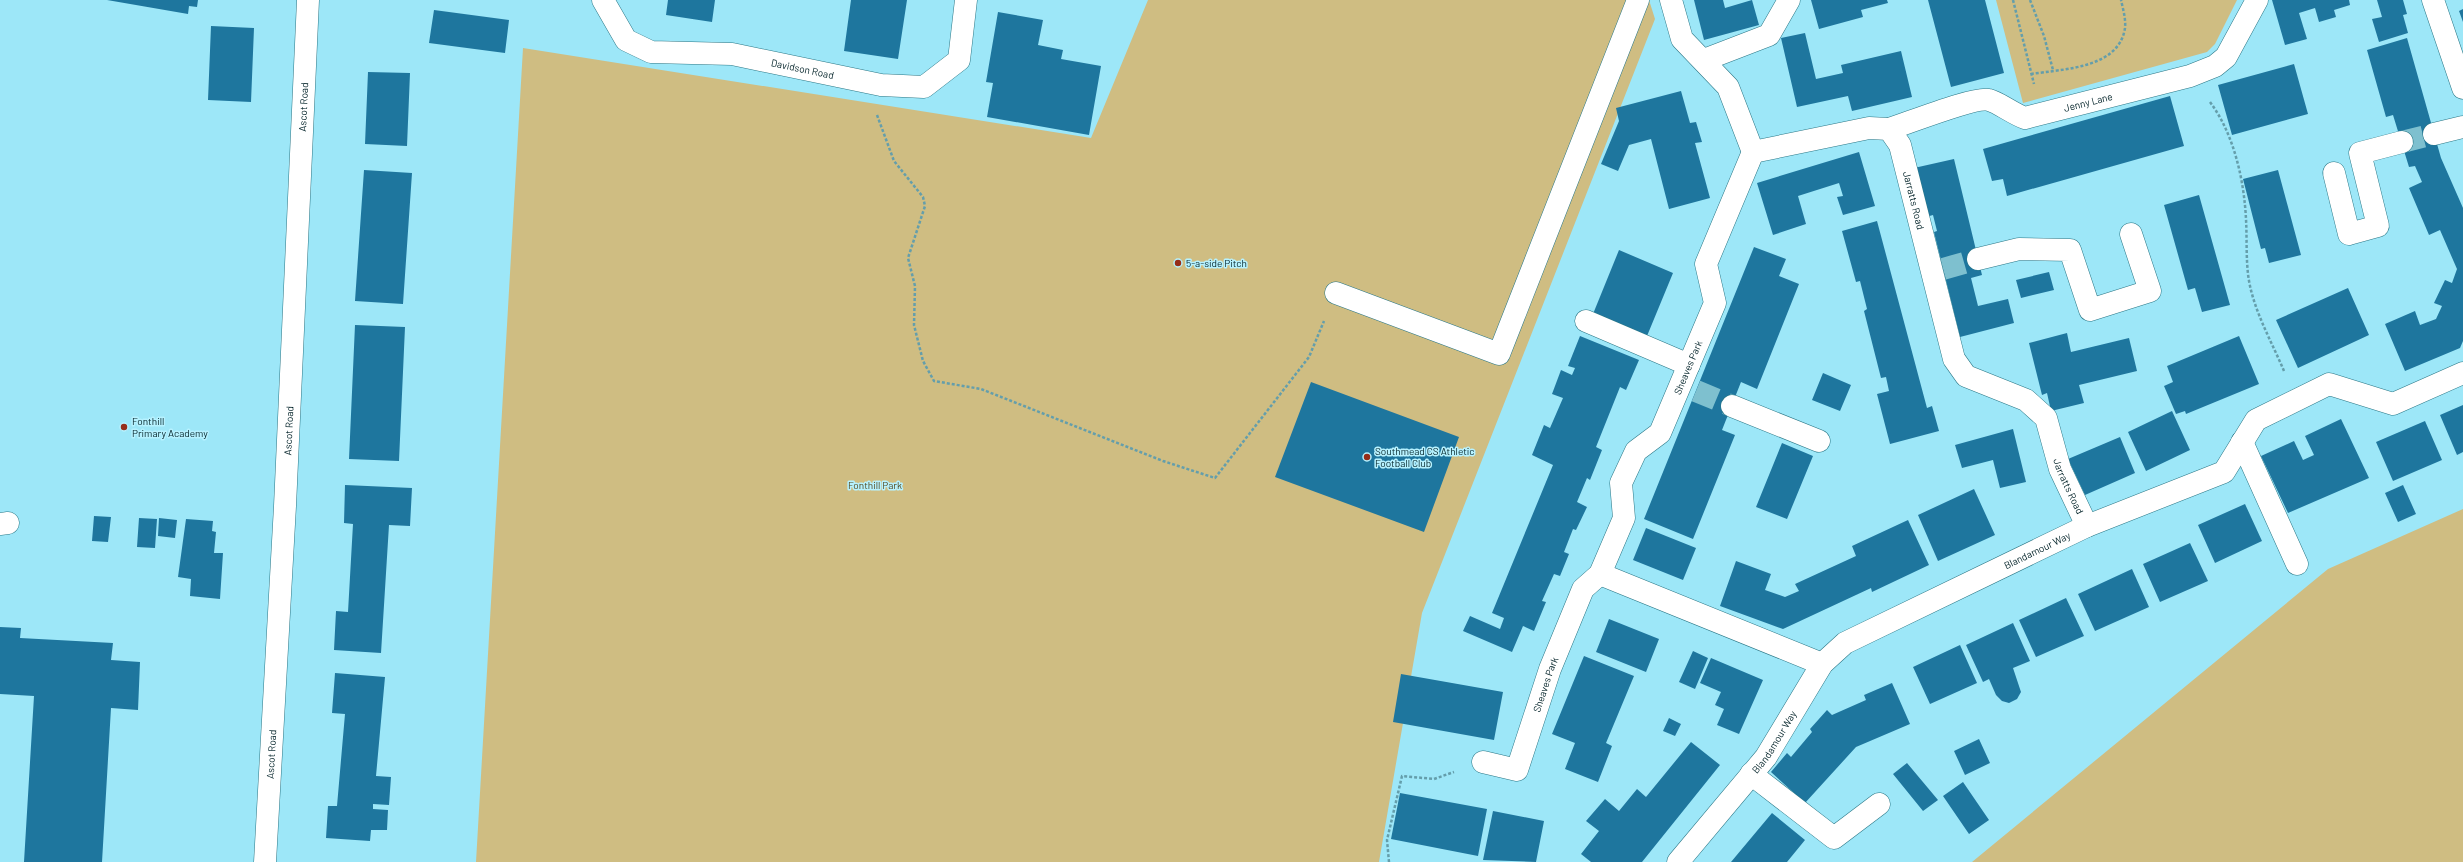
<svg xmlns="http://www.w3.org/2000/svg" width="2463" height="862" font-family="Barlow,sans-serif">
<rect width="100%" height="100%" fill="#9de7f8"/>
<path fill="#cfbd82" d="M1148,0H1649L1655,19L1422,613L1379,862H476L523,48L1091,138Z
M1996,0H2237L2215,44L2207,52L2023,103Z
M2463,509V862H1972L2328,569Z"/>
<path fill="#1e769e" d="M107,0H198L197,7L189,6L188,14Z
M668,0H715L712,22L666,15Z
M851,0H907L898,59L844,51Z
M1694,0H1723L1725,8L1752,0L1759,25L1704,40Z
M1811,0H1887L1888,3L1861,10L1863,17L1819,29Z
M1928,0H1985L2004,73L1951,87Z
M2272,0H2349L2350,5L2334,10L2336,17L2319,22L2315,8L2299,13L2307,39L2285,45Z
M2377,0H2403L2407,14L2403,15L2408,33L2379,42L2372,19L2382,17Z
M2463,9V22L2459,11Z
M434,10L509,20L505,53L429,43Z
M998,12L1043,20L1038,45L1063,50L1061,59L1101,66L1089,135L987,117L993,83L986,82Z
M211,26L254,28L251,102L208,100Z
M1805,33L1816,79L1843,73L1841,65L1901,51L1912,97L1852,111L1848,96L1797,107L1781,38Z
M2407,38L2441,158L2463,208V341L2460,348L2405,371L2385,324L2415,311L2420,325L2436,319L2442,306L2434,303L2445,280L2452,283L2457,269L2440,230L2429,235L2409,188L2422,182L2415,166L2409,167L2393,115L2386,117L2367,50Z
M2294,64L2308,114L2232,135L2218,85Z
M368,72L410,73L407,146L365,144Z
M1681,91L1690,123L1696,122L1702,142L1695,143L1710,198L1669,209L1651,139L1629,145L1618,171L1601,164L1619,121L1616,108Z
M2170,96L2184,146L2007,196L2003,179L1992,181L1983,149Z
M1859,152L1875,206L1843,215L1837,197L1843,196L1839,183L1798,196L1806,224L1773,235L1757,183Z
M1954,159L1982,275L1971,278L1978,306L2008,299L2014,323L1960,337L1934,232L1937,231L1933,215L1926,217L1914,168Z
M364,170L412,173L403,304L355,301Z
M2278,170L2301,255L2269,263L2265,248L2261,249L2243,179Z
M2199,195L2230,305L2202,312L2195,288L2188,290L2164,205Z
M1877,221L1927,408L1932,406L1939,431L1890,444L1877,394L1889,391L1886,377L1881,378L1864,311L1867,309L1860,281L1856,282L1842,231Z
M1754,247L1786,259L1779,276L1799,284L1757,389L1741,382L1722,430L1735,435L1693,539L1644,519Z
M1619,250L1673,273L1647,336L1593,314Z
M2049,272L2054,290L2021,298L2016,280Z
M2348,288L2369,335L2298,368L2276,320Z
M355,325L405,327L399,461L349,459Z
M2067,333L2071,352L2129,338L2137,371L2079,385L2084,403L2051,411L2047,393L2042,395L2029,343Z
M1580,336L1639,360L1626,390L1620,387L1596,447L1602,450L1590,480L1587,478L1577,502L1587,507L1576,530L1573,529L1564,552L1569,554L1560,576L1554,574L1542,601L1546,602L1534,631L1523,626L1512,652L1463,631L1470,616L1500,629L1504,618L1492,613L1553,465L1532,455L1544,425L1550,428L1563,398L1552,394L1561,370L1572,375L1575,368L1568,366Z
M2239,336L2259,384L2186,414L2185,411L2176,414L2164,386L2173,382L2167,366Z
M1823,373L1851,385L1840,411L1812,400Z
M1311,382L1459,437L1424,532L1275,477Z
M2463,405V452L2457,455L2440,415Z
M2172,411L2190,450L2146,471L2128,432Z
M2341,419L2369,478L2288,513L2261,456L2294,441L2303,460L2314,455L2305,436Z
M2425,421L2442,460L2393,481L2376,442Z
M2013,429L2026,482L2000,488L1993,460L1962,468L1955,445Z
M2120,437L2135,473L2085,495L2068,459Z
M1782,443L1813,456L1787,519L1756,507Z
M345,485L412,488L410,526L389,525L381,653L334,650L336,611L348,612L353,524L344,523Z
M2403,485L2416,514L2398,522L2385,493Z
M1974,489L1995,535L1938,561L1918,515Z
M2245,504L2262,541L2215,563L2198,525Z
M94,516L111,517L108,542L92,541Z
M139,518L157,519L155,548L137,547Z
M159,518L177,520L175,538L158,536Z
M186,519L213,521L212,531L216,532L214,553H223L220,599L190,596L191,579L178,577Z
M1908,520L1929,565L1872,592L1871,588L1783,629L1720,606L1736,561L1771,574L1765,590L1785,597L1799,591L1795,584L1856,556L1852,546Z
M1646,528L1696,548L1683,580L1633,560Z
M2190,543L2208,581L2160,602L2143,564Z
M2132,569L2149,607L2095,631L2078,594Z
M2066,598L2084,636L2036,657L2019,620Z
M1609,619L1659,639L1646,672L1596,652Z
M2013,623L2030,661L2013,668L2021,692L2017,699L2009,703L2002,701L1996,695L1989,679L1983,682L1966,645Z
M0,627L21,628L20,638L113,643L111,660L140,662L138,710L111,708L102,862H24L34,696L0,694Z
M1960,645L1977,683L1930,704L1913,667Z
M1693,651L1708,658L1695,689L1679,682Z
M1584,656L1634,676L1606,743L1612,746L1598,782L1565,769L1575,743L1552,734Z
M1711,658L1763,680L1739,734L1717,725L1724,709L1715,705L1721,692L1700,683Z
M335,673L385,677L376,776L391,777L389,805L373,804V809L388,810L387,830H371L370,841L326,838L328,806H337L345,714L332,713Z
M1401,674L1503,692L1494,740L1393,722Z
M1892,683L1910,724L1856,747L1805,803L1771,772L1787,753L1791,757L1812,732L1810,729L1827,710L1832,715L1866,700L1864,695Z
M1669,718L1681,724L1675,736L1663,731Z
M1979,739L1990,763L1965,775L1954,751Z
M1691,742L1720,765L1642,862H1591L1581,854L1599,831L1586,821L1605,799L1619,811L1637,789L1646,797Z
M1907,763L1938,800L1923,811L1893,774Z
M1963,782L1989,820L1969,834L1943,796Z
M1400,793L1487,809L1478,856L1391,839Z
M1493,811L1544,821L1536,862L1483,860Z
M1772,813L1805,840L1787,862H1731Z"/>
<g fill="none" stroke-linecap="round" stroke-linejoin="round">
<path stroke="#7ec0cf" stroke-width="22" stroke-dasharray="22 11" stroke-linecap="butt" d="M2402,142L2434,134
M1943,269L1978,259
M1696,391L1732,406"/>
<defs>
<g id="minor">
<path id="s1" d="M603,0L626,40L651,52L732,54L881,85L924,87L959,60L966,0"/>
<path d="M1671,0L1682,39L1728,87L1753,152"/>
<path d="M2433,0L2463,88"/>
<path d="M1704,60L1769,35L1789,0"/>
<path id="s2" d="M1889,129C1906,124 1975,96 1989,100C1998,102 2013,114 2025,118L2190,76L2215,66L2226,57L2257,0"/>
<path d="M2434,134L2463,127"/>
<path id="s3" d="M1753,152L1869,128L1889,129L1900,145L1954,359L1966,376L2026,400L2046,418L2060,469L2087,526"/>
<path d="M2334,173L2349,234L2378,226L2360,153L2402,142"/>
<path d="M1978,259L2019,249L2070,250L2090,310L2150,291L2131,234"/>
<path d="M1336,293L1499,354L1638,0"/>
<path d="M1586,321L1689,365"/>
<path d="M1732,406L1819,441"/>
<path d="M2242,442L2297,564"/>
<path d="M0,524L8,523"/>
<path d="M1600,574L1822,664"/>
<path id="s4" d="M1483,762L1517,770L1550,669L1583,589L1600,574L1624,518L1621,483L1636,451L1660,433L1715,303L1706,264L1753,152"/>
<path d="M1751,774L1834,838L1879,804"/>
<path id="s5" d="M265,862L285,506L308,0"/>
<path id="s6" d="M1678,862L1766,757L1822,664L1845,643L2087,526L2224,472L2256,420L2329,384L2393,404L2463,373"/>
</g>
</defs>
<use href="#minor" stroke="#2b7786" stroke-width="23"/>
<path stroke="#649eab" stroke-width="2.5" stroke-dasharray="3 2" stroke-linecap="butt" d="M2013,0L2034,84
M2030,0L2044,36L2053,70
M2031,74C2062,69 2119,69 2125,28C2126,19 2123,9 2121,0
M2210,102C2234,134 2244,180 2246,219C2247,237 2246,256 2248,274C2252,308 2271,340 2284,371
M877,115L894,161L923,197L925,206L908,258L915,286L914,325L923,361L934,381L981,389L1163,461L1215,478L1309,357L1324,321
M1389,862L1387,840L1402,776L1434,779L1454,772"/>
<use href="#minor" stroke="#fff" stroke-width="22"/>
</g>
<g fill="#962d19" stroke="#b7f2ff" stroke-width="1.5">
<circle cx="1178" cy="263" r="4"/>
<circle cx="124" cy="427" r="4"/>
<circle cx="1367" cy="457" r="4"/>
</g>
<g text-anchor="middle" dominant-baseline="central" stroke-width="3" stroke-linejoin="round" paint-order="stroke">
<g font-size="10" fill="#04242a" stroke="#b7f2ff">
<text stroke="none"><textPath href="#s1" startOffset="227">Davidson Road</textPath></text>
<text stroke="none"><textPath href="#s2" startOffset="210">Jenny Lane</textPath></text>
<text stroke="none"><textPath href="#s5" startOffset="756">Ascot Road</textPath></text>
<text stroke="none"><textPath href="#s3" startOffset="215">Jarratts Road</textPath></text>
<text stroke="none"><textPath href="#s4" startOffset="483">Sheaves Park</textPath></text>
<text stroke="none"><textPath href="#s5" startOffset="432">Ascot Road</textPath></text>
<text stroke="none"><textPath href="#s3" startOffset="563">Jarratts Road</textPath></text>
<text stroke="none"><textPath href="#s6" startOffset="490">Blandamour Way</textPath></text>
<text stroke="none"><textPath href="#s4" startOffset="125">Sheaves Park</textPath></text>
<text stroke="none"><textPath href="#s6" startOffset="154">Blandamour Way</textPath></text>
<text stroke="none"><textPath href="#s5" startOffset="108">Ascot Road</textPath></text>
</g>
<g font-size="10" fill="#04242a" stroke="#b7f2ff" text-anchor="start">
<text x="1186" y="263">5-a-side Pitch</text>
<text x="132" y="421">Fonthill<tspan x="132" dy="12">Primary Academy</tspan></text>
<text x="1375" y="451">Southmead CS Athletic<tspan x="1375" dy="12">Football Club</tspan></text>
</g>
<g font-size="10" fill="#55491f" stroke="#b7f2ff">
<text x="875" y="485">Fonthill Park</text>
</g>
</g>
</svg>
